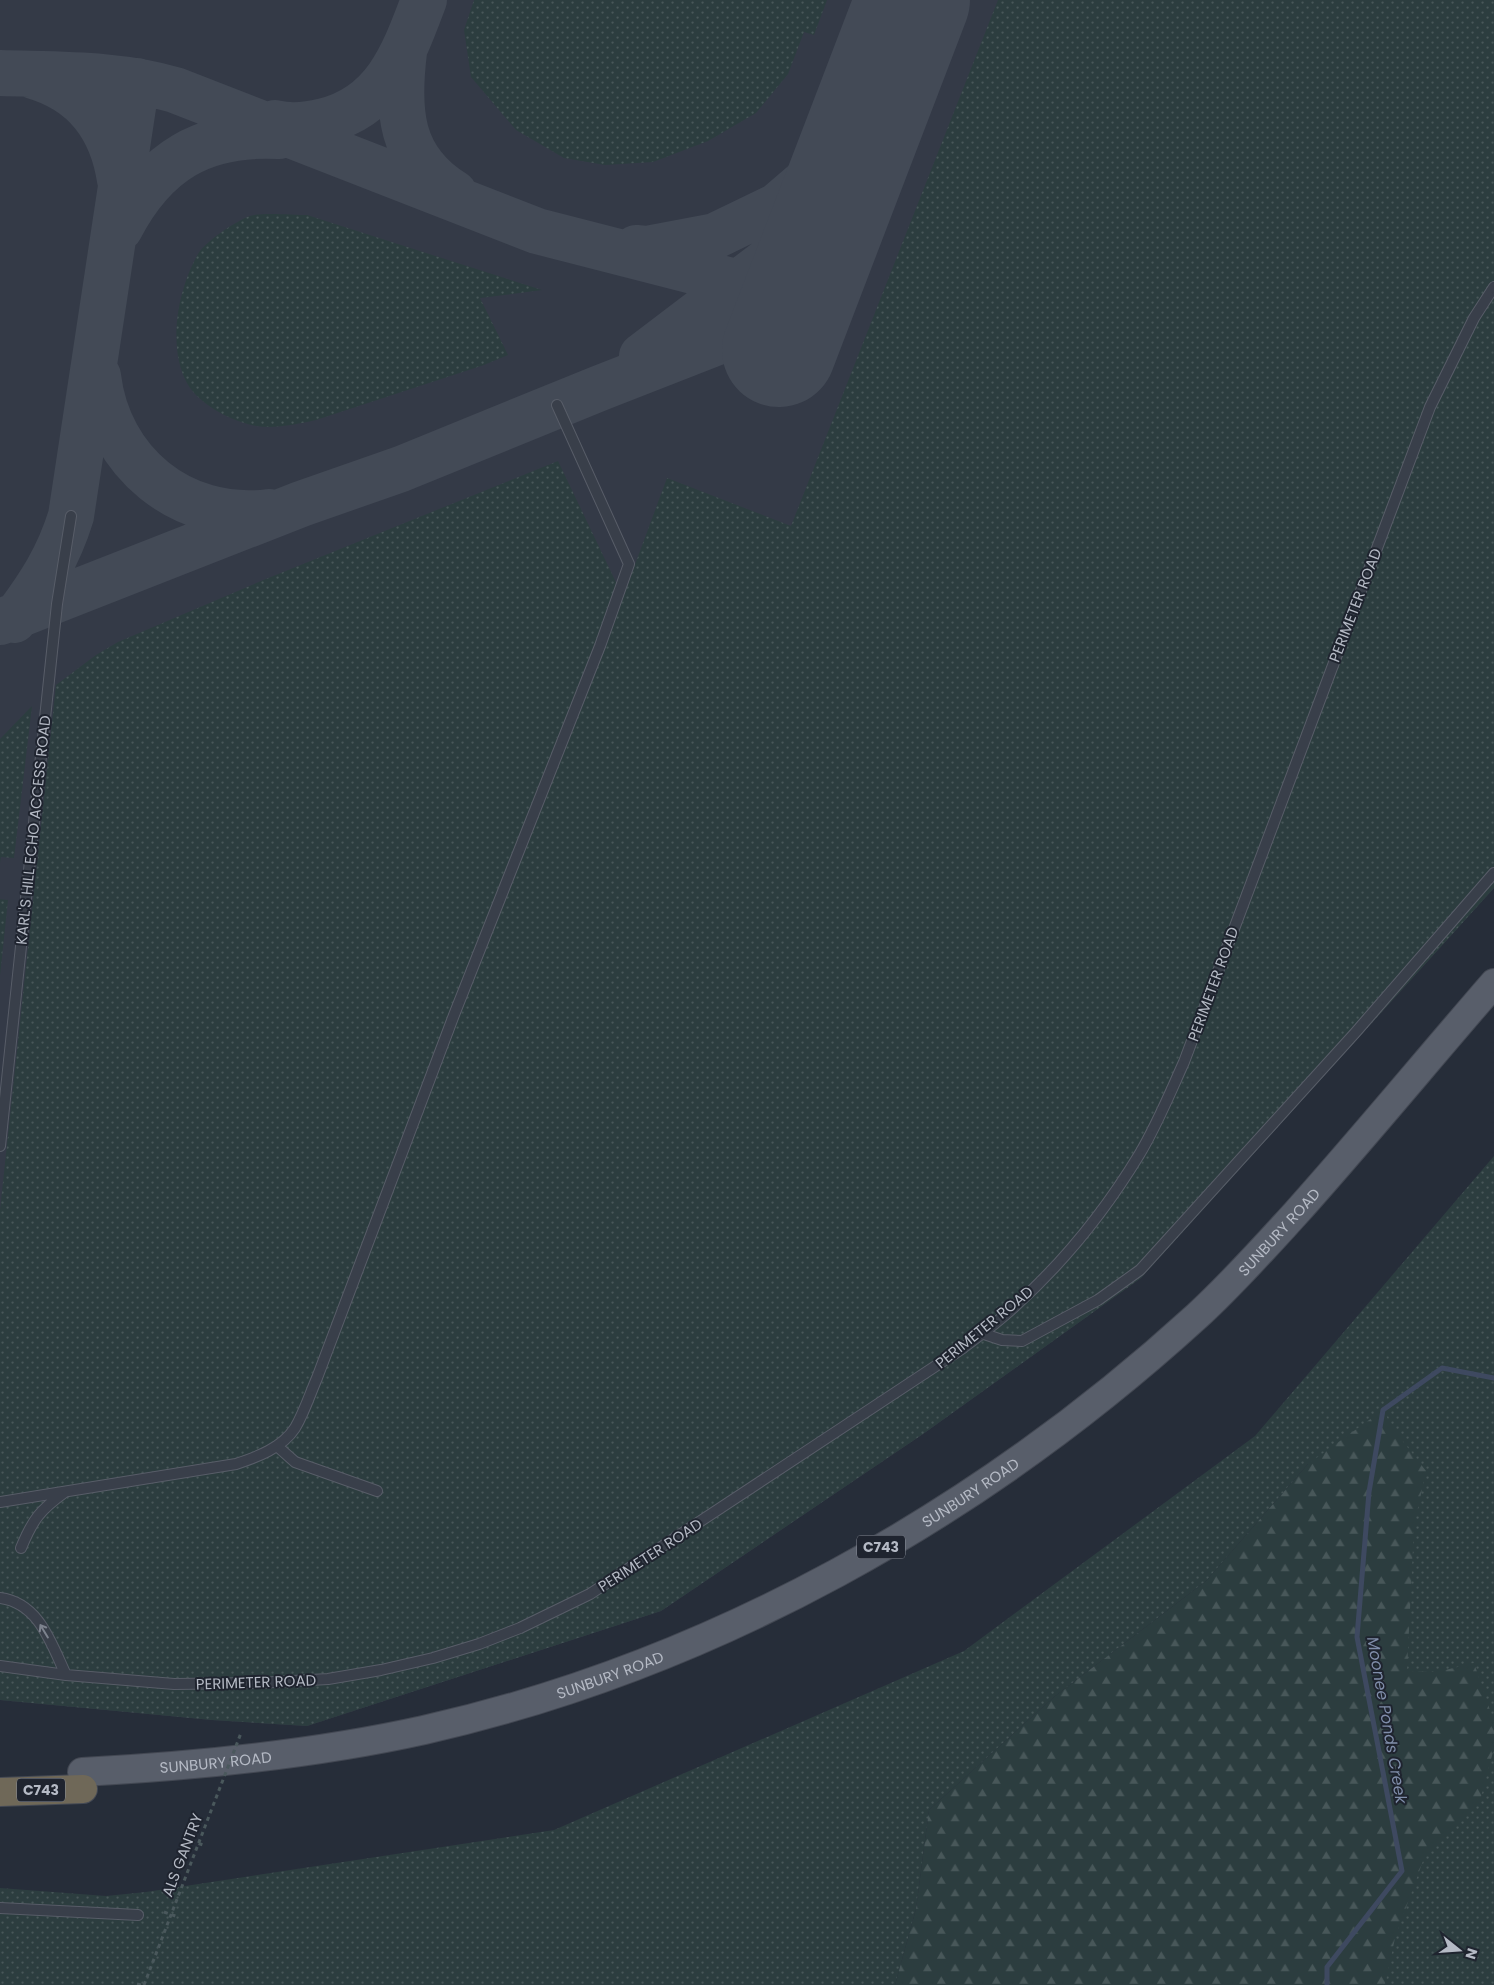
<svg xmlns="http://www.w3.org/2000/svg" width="1494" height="1985" font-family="Poppins,sans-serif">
<defs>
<pattern id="grass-dots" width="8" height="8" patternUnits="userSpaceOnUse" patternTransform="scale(1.25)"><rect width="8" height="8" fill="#2c3d3f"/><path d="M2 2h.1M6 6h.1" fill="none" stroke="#485759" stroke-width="1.8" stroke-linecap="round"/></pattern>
<pattern id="forest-firs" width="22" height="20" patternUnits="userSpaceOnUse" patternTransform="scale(1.25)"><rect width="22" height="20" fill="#2c3d3f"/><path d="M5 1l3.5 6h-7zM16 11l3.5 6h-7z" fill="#485759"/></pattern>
</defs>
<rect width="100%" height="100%" fill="#262d39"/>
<path fill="#343a47" d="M0,0H1494V888L1141,1278L923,1434L661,1611L307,1726L212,1720L0,1700Z"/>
<path fill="url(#grass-dots)" d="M474,0H827L814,35L804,32L788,74L756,113L708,141L653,162L605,165L564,158L516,130L471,77L464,30Z
M998,0H1494V888L1141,1278L923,1434L661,1611L307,1726L212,1720L0,1700V1210L56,685L96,655L118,642L261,581L558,461L623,597L667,478L791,526Z
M307,215L542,290L480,298L508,355L484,365L316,420C297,424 276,429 256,426C233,422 198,404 187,383C167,346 178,289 198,254C206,241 236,221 250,216C263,212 293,215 307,215Z
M32,706L14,858L1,857L0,863V739Z
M0,899L8,900L0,976Z
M1494,1156V1985H1327L1308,1464L1206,1581L1054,1697L929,1810L916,1909L895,1985H0V1888L106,1896L146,1892L554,1830L964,1651L1255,1436Z"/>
<path fill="url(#forest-firs)" d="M1383,1410L1394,1430L1426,1471L1414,1526L1407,1671L1437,1672L1474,1663L1494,1722V1748L1481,1797L1424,1858L1395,1938L1385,1985H895L916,1909L929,1810L1054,1697L1206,1581L1308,1464Z"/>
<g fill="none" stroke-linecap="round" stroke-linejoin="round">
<path stroke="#3e4960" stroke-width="5" d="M1327,1985V1967L1402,1871L1357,1637L1369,1492L1383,1410L1442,1368L1494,1378"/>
<path stroke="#434a56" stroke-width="46" d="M404,52C397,110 399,159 454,193
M0,73C59,75 118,73 175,90L537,231L568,239
M33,76C85,91 112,128 120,180
M275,123C291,127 308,125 324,121C386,106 404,53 424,0
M120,228C155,161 203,132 279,136
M636,248L646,249L715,236L777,206L833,158L874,99
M642,356L796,239L845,175
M98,376C108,462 181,523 269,512
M14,620C40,585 58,558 71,516L137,81
M0,622L301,504L401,469L600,388L774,320L784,314L798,298L537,231"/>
<path stroke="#434a56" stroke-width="114" d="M779,350L913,0"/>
<defs>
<path id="lane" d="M0,1146L57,604L71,516
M981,1333L1002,1340L1022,1341L1098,1300L1140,1270L1355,1033L1494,873
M277,1446L295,1462L377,1491
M0,1502L236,1464C257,1457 282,1448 295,1428C304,1413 310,1394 317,1378L454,1015L600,646L629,564L557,405
M21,1548C33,1519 40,1510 65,1492
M0,1598C39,1603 51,1643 66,1675
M0,1666L66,1675L174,1684L258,1683L328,1679L381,1670L433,1658L479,1644L520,1628L590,1594L963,1348C980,1335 998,1322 1014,1307C1063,1263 1105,1211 1139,1155C1157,1125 1170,1093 1184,1062L1430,407L1474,318L1494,287
M0,1908L138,1915"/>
<g id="primary">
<path id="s1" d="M82,1772C197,1766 311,1755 424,1730C712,1665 980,1514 1197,1316C1232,1284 1264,1248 1296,1213C1364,1137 1428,1059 1494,983"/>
</g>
<path id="highway" d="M0,1792L83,1789"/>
</defs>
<use href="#lane" stroke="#585d68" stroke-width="12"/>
<use href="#primary" stroke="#434853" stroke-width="30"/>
<use href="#highway" stroke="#454a55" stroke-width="30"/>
<path stroke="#4a585c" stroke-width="3" stroke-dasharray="4 4" stroke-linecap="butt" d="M191,1841L206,1846
M164,1912L178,1917
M137,1984L141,1985"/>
<use href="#lane" stroke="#393f4a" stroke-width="10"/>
<use href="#primary" stroke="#585e6a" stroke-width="28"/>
<use href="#highway" stroke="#6f6858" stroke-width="28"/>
<path stroke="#4a585c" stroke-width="3" stroke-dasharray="4 4" stroke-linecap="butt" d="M144,1985L241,1733"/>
</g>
<defs><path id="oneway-shaft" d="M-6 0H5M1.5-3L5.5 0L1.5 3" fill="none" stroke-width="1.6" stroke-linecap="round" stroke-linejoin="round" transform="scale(1.25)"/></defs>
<use stroke="#7d838e" href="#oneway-shaft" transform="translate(44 1631) rotate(-121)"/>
<g text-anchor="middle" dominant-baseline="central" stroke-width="4" stroke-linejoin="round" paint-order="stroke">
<g fill="#1f242f" stroke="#888d98" stroke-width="1">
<rect x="857" y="1535.5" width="48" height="23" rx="4"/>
<rect x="17" y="1778.5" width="48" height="23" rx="4"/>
</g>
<g font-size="14" font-weight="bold" fill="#b5bac5">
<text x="881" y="1547">C743</text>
<text x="41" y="1790">C743</text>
</g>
<g font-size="15" fill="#b5bac5" stroke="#1f242f">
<text transform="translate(1355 605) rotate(-69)">PERIMETER ROAD</text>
<text transform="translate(33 830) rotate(-84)">KARL'S HILL ECHO ACCESS ROAD</text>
<text transform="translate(1213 984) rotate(-70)">PERIMETER ROAD</text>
<text stroke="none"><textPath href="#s1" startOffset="1349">SUNBURY ROAD</textPath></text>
<text transform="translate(984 1327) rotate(-39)">PERIMETER ROAD</text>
<text stroke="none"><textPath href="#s1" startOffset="944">SUNBURY ROAD</textPath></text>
<text transform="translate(650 1555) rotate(-33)">PERIMETER ROAD</text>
<text stroke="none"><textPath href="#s1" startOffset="539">SUNBURY ROAD</textPath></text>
<text transform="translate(256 1682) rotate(-2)">PERIMETER ROAD</text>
<text stroke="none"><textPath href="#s1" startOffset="134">SUNBURY ROAD</textPath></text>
<text transform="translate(182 1855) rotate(-69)">ALS GANTRY</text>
</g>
<g font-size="16" font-style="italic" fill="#808eaa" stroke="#1f242f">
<text transform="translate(1387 1720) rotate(80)">Moonee Ponds Creek</text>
</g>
</g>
<g transform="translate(1459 1950) rotate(107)" stroke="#1f242f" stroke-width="4" paint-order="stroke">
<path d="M0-4L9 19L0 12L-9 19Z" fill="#b5bac5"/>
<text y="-8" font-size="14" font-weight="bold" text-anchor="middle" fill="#b5bac5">N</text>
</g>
</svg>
